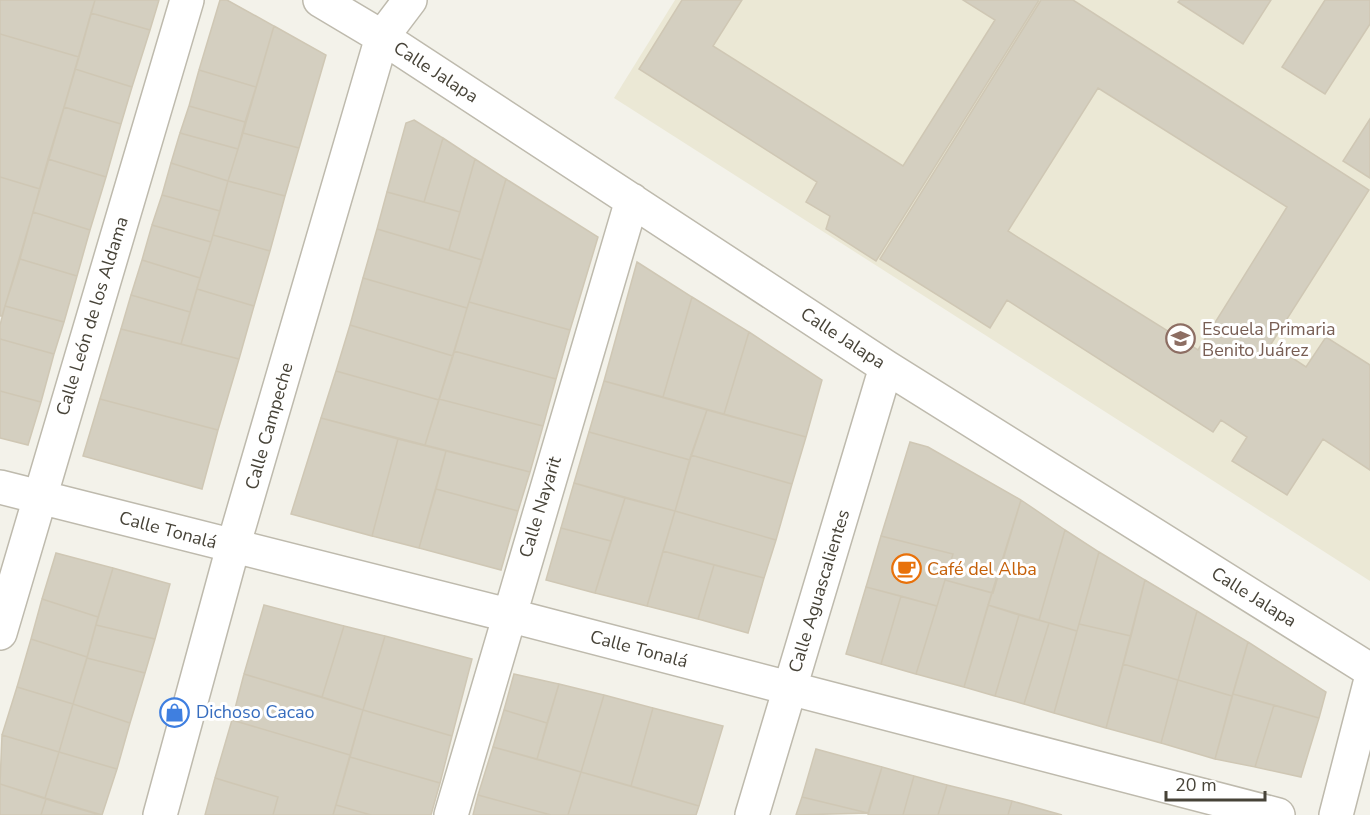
<svg xmlns="http://www.w3.org/2000/svg" width="1370" height="815" font-family="'Nunito Sans',sans-serif">
<rect width="100%" height="100%" fill="#f3f2ea"/>
<path fill="#ebe8d5" d="M675,0H1370V581L614,98Z"/>
<path fill="#d4cfc0" stroke="#cfc7b4" stroke-width="1.5" fill-rule="evenodd" d="M0,0H95L79,57L0,34Z
M95,0H159L150,30L91,13Z
M220,0H227L274,26L256,87L199,70Z
M682,0H742L713,46L903,166L995,20L963,0H1039L876,261L826,229L830,216L806,202L817,182L639,69Z
M1041,0H1073L1369,190L1271,344L1306,367L1326,337L1370,365V470L1323,439L1287,495L1232,461L1247,437L1221,420L1213,432L1007,300L990,328L880,259ZM1098,88L1287,207L1198,350L1008,231Z
M1180,0H1271L1243,44L1178,2Z
M1325,0H1370V24L1325,94L1282,67Z
M91,13L150,30L132,87L75,69Z
M274,26L326,55L299,148L243,133Z
M0,34L79,57L40,189L0,177Z
M75,69L132,87L121,124L64,107Z
M199,70L256,87L245,122L189,106Z
M189,106L245,122L238,149L180,133Z
M64,107L121,124L106,177L48,159Z
M1370,119V178L1343,161Z
M414,120L443,138L424,202L387,192L406,123Z
M180,133L238,149L228,181L171,163Z
M243,133L299,148L285,196L228,181Z
M443,138L475,159L460,212L424,202Z
M48,159L106,177L90,230L33,212Z
M475,159L506,179L482,260L449,250Z
M171,163L228,181L220,211L162,195Z
M0,177L40,189L2,316H0Z
M506,179L598,237L570,330L469,302Z
M228,181L285,196L270,251L213,235Z
M387,192L460,212L449,250L377,229Z
M162,195L220,211L211,242L152,225Z
M33,212L90,230L77,276L20,259Z
M152,225L211,242L200,278L142,260Z
M377,229L482,260L467,308L363,278Z
M213,235L270,251L254,306L197,289Z
M20,259L77,276L64,322L5,306Z
M142,260L200,278L190,312L131,295Z
M637,262L692,297L663,397L604,381Z
M363,278L467,308L453,356L350,325Z
M197,289L254,306L239,359L181,344Z
M131,295L190,312L181,344L121,329Z
M692,297L749,332L724,414L663,397Z
M469,302L570,330L556,379L454,351Z
M5,306L64,322L54,354L0,339V325Z
M350,325L453,356L439,400L336,371Z
M121,329L239,359L218,430L100,399Z
M749,332L822,380L806,437L724,414Z
M0,339L54,354L41,402L0,391Z
M454,351L556,379L543,426L439,399Z
M336,371L439,400L425,445L321,418Z
M604,381L707,410L690,460L589,432Z
M0,391L41,402L28,445L0,438Z
M100,399L218,430L202,489L83,456Z
M439,399L543,426L530,472L425,445Z
M707,410L806,437L792,484L691,455Z
M321,418L398,439L372,536L291,514Z
M589,432L690,460L675,511L574,483Z
M398,439L446,451L419,548L372,536Z
M910,442L928,447L1021,500L993,593L945,580L953,554L881,536Z
M446,451L530,472L518,511L436,489Z
M691,455L792,484L776,540L675,511Z
M574,483L625,498L611,541L561,528Z
M436,489L518,511L501,570L419,548Z
M625,498L675,511L647,606L595,593Z
M1021,500L1065,530L1039,620L988,605Z
M675,511L776,540L764,578L663,551Z
M561,528L611,541L595,593L546,580Z
M1065,530L1099,552L1077,631L1039,620Z
M881,536L953,554L937,606L866,587Z
M663,551L714,565L698,619L647,606Z
M1099,552L1145,580L1131,636L1079,624Z
M56,553L113,568L98,617L42,599Z
M714,565L764,578L748,633L698,619Z
M113,568L170,584L155,639L96,625Z
M945,580L992,593L964,687L916,674Z
M1145,580L1197,611L1178,680L1123,664Z
M866,587L901,596L881,664L846,654Z
M901,596L937,606L916,674L881,664Z
M42,599L98,617L87,657L31,639Z
M264,605L344,626L322,697L244,674Z
M988,605L1019,615L995,696L964,687Z
M1197,611L1248,642L1232,696L1178,680Z
M1019,615L1049,623L1024,704L995,696Z
M1049,623L1077,631L1054,713L1024,704Z
M1079,624L1131,636L1106,728L1054,713Z
M96,625L155,639L145,673L87,658Z
M344,626L385,636L363,710L322,697Z
M385,636L472,659L452,736L363,710Z
M31,639L87,657L73,704L17,687Z
M1248,642L1326,692L1319,718L1233,694Z
M87,658L145,673L130,723L73,704Z
M1123,664L1178,680L1161,743L1106,728Z
M244,674L363,710L350,755L232,720Z
M514,674L559,684L547,723L504,710Z
M1178,680L1232,696L1215,759L1161,743Z
M559,684L604,695L581,772L537,759Z
M17,687L73,704L59,752L2,735Z
M1233,694L1274,705L1255,767L1215,759Z
M604,695L653,708L631,786L581,772Z
M73,704L130,723L117,769L59,752Z
M1274,705L1319,718L1301,777L1255,767Z
M653,708L723,726L699,806L631,786Z
M363,710L452,736L440,783L350,757Z
M504,710L547,723L537,759L493,747Z
M232,720L350,755L333,815H273L278,797L215,778Z
M2,735L59,752L45,798L0,784Z
M493,747L581,772L568,815H551L478,795Z
M816,749L882,767L868,813L802,797Z
M59,752L117,769L102,815L45,798Z
M350,757L440,783L431,815H371L336,805Z
M882,767L914,776L903,815H868Z
M581,772L699,806L696,815H568Z
M914,776L947,785L938,815H903Z
M215,778L278,797L273,815H205Z
M0,784L46,799L41,815H0Z
M947,785L1012,801L1008,815H938Z
M478,795L551,815H473Z
M802,797L868,813L796,815Z
M46,799L100,815H41Z
M1012,801L1062,815H1008Z
M336,805L371,815H333Z"/>
<g fill="none" stroke-linecap="round" stroke-linejoin="round">
<defs>
<path id="minor" d="M320,0L382,37L886,367L1370,670
M0,487L508,615L1278,815
M0,633L187,0
M160,815L233,547L382,37L410,0
M451,815L632,200
M752,815L886,367
M1336,815L1370,683"/>
</defs>
<use href="#minor" stroke="#bebaad" stroke-width="36"/>
<use href="#minor" stroke="#fff" stroke-width="33"/>
</g>
<defs>
<symbol id="school-ring" viewBox="-11 -11 22 22"><circle r="9.5" fill="#fff" stroke="#8d6e63" stroke-width="1.5"/><path d="M0-5L7-2L0 1L-7-2ZM-4 1L0 2.5L4 1V4Q0 6-4 4Z" fill="#8d6e63"/></symbol>
<symbol id="cafe-ring" viewBox="-11 -11 22 22"><circle r="9.5" fill="#fff" stroke="#e8710a" stroke-width="1.5"/><path d="M-5.5-4.5H6V0H3Q3 3.5 0 3.5H-2.5Q-5.5 3.5-5.5 0ZM3-3.2v2h1.7v-2ZM-6 4.5H4V6H-6Z" fill="#e8710a"/></symbol>
<symbol id="shop-ring" viewBox="-11 -11 22 22"><circle r="9.5" fill="#fff" stroke="#3f7fe0" stroke-width="1.5"/><path d="M-5-2.5h2.3a2.7 3.5 0 0 1 5.4 0H5L5.5 6h-11ZM-1.5-2.5h3a1.5 2.3 0 0 0-3 0Z" fill="#3f7fe0"/></symbol>
</defs>
<g fill-rule="evenodd">
<use href="#school-ring" x="1164" y="322" width="33" height="33"/>
<use href="#cafe-ring" x="890" y="552" width="33" height="33"/>
<use href="#shop-ring" x="158" y="696" width="33" height="33"/>
</g>
<g text-anchor="middle" dominant-baseline="central" stroke-width="6" stroke-linejoin="round" paint-order="stroke">
<g font-size="18" fill="#474338" stroke="#fff">
<text transform="translate(436 72) rotate(33)">Calle Jalapa</text>
<text transform="translate(92 316) rotate(-73)">Calle León de los Aldama</text>
<text transform="translate(843 338) rotate(33)">Calle Jalapa</text>
<text transform="translate(269 426) rotate(-74)">Calle Campeche</text>
<text transform="translate(540 507) rotate(-73)">Calle Nayarit</text>
<text transform="translate(168 530) rotate(15)">Calle Tonalá</text>
<text transform="translate(819 591) rotate(-73)">Calle Aguascalientes</text>
<text transform="translate(1254 597) rotate(32)">Calle Jalapa</text>
<text transform="translate(639 649) rotate(15)">Calle Tonalá</text>
</g>
<g font-size="18" fill="#785e54" stroke="#fff" text-anchor="start">
<text x="1202" y="329">Escuela Primaria<tspan x="1202" dy="21">Benito Juárez</tspan></text>
</g>
<g font-size="18" fill="#c56008" stroke="#fff" text-anchor="start">
<text x="927" y="569">Café del Alba</text>
</g>
<g font-size="18" fill="#366cbe" stroke="#fff" text-anchor="start">
<text x="196" y="712">Dichoso Cacao</text>
</g>
</g>
<path d="M1166 791v9h99v-9" fill="none" stroke="#474338" stroke-width="3"/>
<text x="1175" y="791" font-size="18" fill="#474338" stroke="#ffffff" stroke-width="4.5" paint-order="stroke">20 m</text>
</svg>
